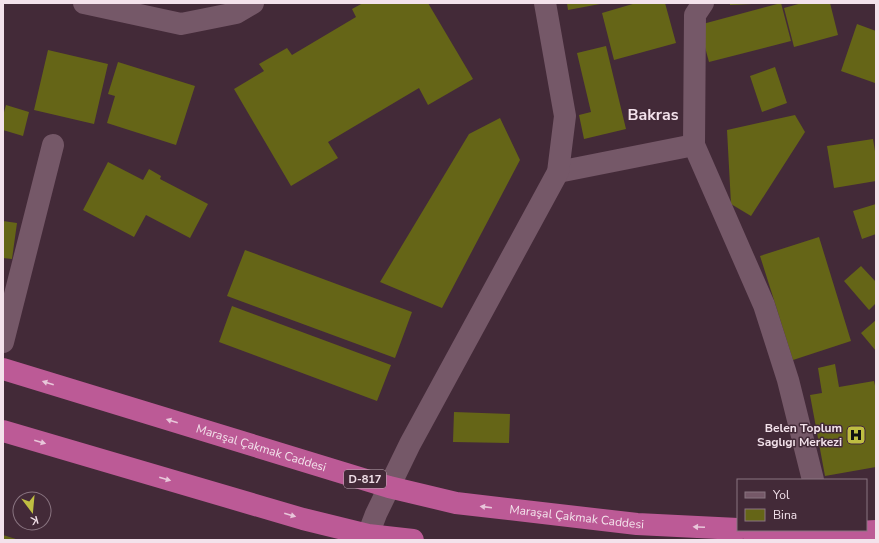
<svg xmlns="http://www.w3.org/2000/svg" width="879" height="543" font-family="'Nunito Sans',sans-serif">
<rect width="100%" height="100%" fill="#432a38"/>
<path fill="#656517" d="M363,3H428L473,79L428,105L419,88L328,142L338,158L291,186L234,89L264,71L259,64L287,48L292,55L356,17L352,9Z
M567,3H600V4L568,10Z
M636,3H665L676,43L614,60L602,13Z
M730,3H752V4L730,5Z
M781,3L791,41L709,62L699,25Z
M802,3H830L838,35L794,47L784,8Z
M857,24L876,31L875,83L841,71Z
M606,46L626,129L584,139L579,115L591,112L577,53Z
M48,50L108,64L94,124L34,110Z
M118,62L195,86L176,145L107,123L115,96L108,94Z
M775,67L787,103L762,112L750,76Z
M6,105L29,112L23,136L3,130V116Z
M795,115L805,132L751,216L731,204L727,130Z
M500,118L520,160L442,308L380,282L469,134Z
M873,139L876,157V181L834,188L827,146Z
M108,162L143,180L149,169L161,176L160,179L208,204L190,238L146,215L134,237L83,210Z
M876,204V234L862,239L853,211Z
M3,221L17,223L12,259L3,258Z
M819,237L851,341L793,360L760,256Z
M245,250L412,312L395,358L227,296Z
M861,266L876,282V303L869,310L844,281Z
M232,306L391,365L377,401L219,342Z
M876,320V351L861,333Z
M835,364L839,387L874,381L876,390V467L825,476L810,395L822,393L818,368Z
M454,412L510,414L509,443L453,442Z
M3,535L19,540H3Z"/>
<g fill="none" stroke-linecap="round" stroke-linejoin="round">
<path stroke="#755868" stroke-width="22" d="M84,3L181,24L236,13L253,3
M703,3L695,15L694,145L764,305L788,380L813,480
M558,172L694,145
M3,342L53,145"/>
<path stroke="#755868" stroke-width="22" d="M368,535L376,514L410,444L558,172L565,116L545,3"/>
<g stroke="#bc5a96" stroke-width="22">
<path id="s1" d="M3,369L389,487L456,503L637,524L738,529"/>
<path d="M3,431L303,519L368,535L413,540"/>
<path d="M750,530L825,534L876,531"/>
</g>
</g>
<defs><path id="oneway-solid" d="M-6-.8H1V-3.2L6.5 0L1 3.2V.8H-6Z"/></defs>
<g fill="#e8c7da">
<use href="#oneway-solid" transform="translate(48 383) rotate(-163)"/>
<use href="#oneway-solid" transform="translate(172 421) rotate(-163)"/>
<use href="#oneway-solid" transform="translate(40 442) rotate(16)"/>
<use href="#oneway-solid" transform="translate(165 479) rotate(16)"/>
<use href="#oneway-solid" transform="translate(486 507) rotate(-173)"/>
<use href="#oneway-solid" transform="translate(290 515) rotate(16)"/>
<use href="#oneway-solid" transform="translate(699 527) rotate(-177)"/>
</g>
<defs>
<symbol id="hospital-square" viewBox="-11 -11 22 22"><rect x="-9" y="-9" width="18" height="18" rx="4" fill="#bfbe42" stroke="#432a38"/><path d="M-5-5h3v3.5h4V-5h3V5h-3V1.5h-4V5h-3Z" fill="#111"/></symbol>
</defs>
<g fill-rule="evenodd">
<use href="#hospital-square" x="845" y="424" width="22" height="22"/>
</g>
<g text-anchor="middle" dominant-baseline="central" stroke-width="3" stroke-linejoin="round" paint-order="stroke">
<rect fill="#432a38" stroke="#beabb5" stroke-width="1" x="344" y="470" width="42" height="18" rx="3"/>
<g font-size="11" font-weight="bold" fill="#f3e2eb">
<text x="365" y="479">D-817</text>
</g>
<g font-size="12" font-weight="bold" fill="#f3e2eb" stroke="#432a38" text-anchor="end">
<text x="842" y="428">Belen Toplum<tspan x="842" dy="14">Saglıgı Merkezi</tspan></text>
</g>
<g font-size="12" fill="#f3e2eb" stroke="#432a38">
<text stroke="none"><textPath href="#s1" startOffset="270">Maraşal Çakmak Caddesi</textPath></text>
<text stroke="none"><textPath href="#s1" startOffset="594">Maraşal Çakmak Caddesi</textPath></text>
</g>
<g font-size="16" font-weight="bold" fill="#f3e2eb" stroke="#432a38">
<text x="653" y="115">Bakras</text>
</g>
</g>
<rect width="879" height="543" fill="none" stroke="#f3e2eb" stroke-width="8"/>
<rect x="737" y="479" width="130" height="52" fill="#432a38" stroke="#897480"/>
<rect x="745" y="492" width="20" height="6" fill="#755868" stroke="#897480"/>
<text x="773" y="499" font-size="12" fill="#f3e2eb">Yol</text>
<rect x="745" y="509" width="20" height="12" fill="#656517" stroke="#897480"/>
<text x="773" y="519" font-size="12" fill="#f3e2eb">Bina</text>
<g transform="translate(32 511) rotate(164)"><circle r="19" fill="#432a38" stroke="#897480"/>
<path d="M0-3L7 15L0 10L-7 15Z" fill="#bfbe42"/>
<text y="-6" font-size="11" font-weight="bold" text-anchor="middle" fill="#f3e2eb">K</text>
</g>
</svg>
